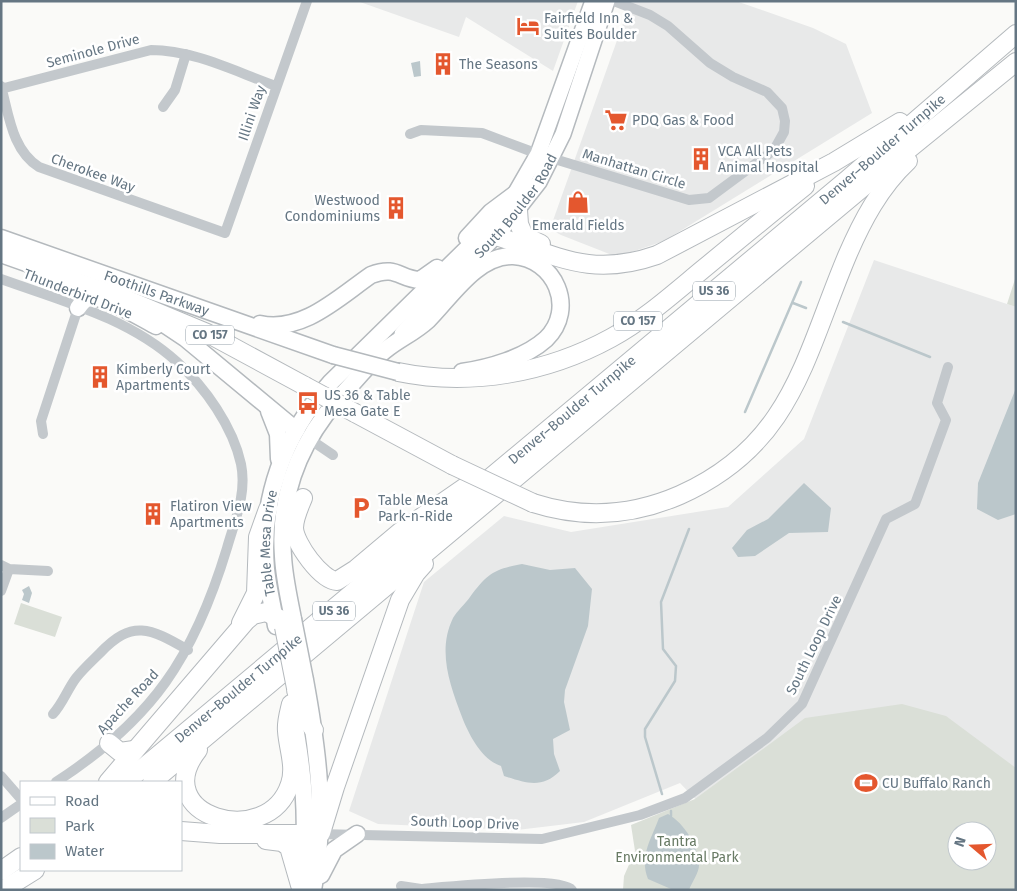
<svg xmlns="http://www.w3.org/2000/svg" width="1017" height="891" font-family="'Fira Sans',sans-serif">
<rect width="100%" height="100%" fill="#fafaf8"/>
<path fill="#e8e9e9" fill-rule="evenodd" d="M578,1L553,71L466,17L459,37L360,2Z
M631,1H736L813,28L846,44L872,113L664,241L617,257L561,235L550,229Z
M874,260L1016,307V890L714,819L680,783L584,822L517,830L378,824L349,811L424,582L504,516L571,532L728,507L804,439ZM957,831H987V861H957Z"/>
<path fill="#dadfd7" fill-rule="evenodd" d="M1016,276V307L1007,304Z
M21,603L62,617L55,637L14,624Z
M902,704L946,716L1016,768V890H623L624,876L635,851L631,825L695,799L805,718ZM957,831H987V861H957Z"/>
<path fill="#bbc7cb" d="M420,61L421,76L414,77L411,63Z
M1016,388V514L998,520L977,509L978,483Z
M804,483L831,508L828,532L789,533L755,556L738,557L732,548L747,530L768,519Z
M522,564L550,570L575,568L592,589L588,626L565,690L564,702L570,730L553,739L554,754L560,771C542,789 526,783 504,776L501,766C482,760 469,735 462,717C450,685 437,651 453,618C457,611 465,604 470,597C487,574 494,569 522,564Z
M29,586L32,593L29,603L22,600L24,594L22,590Z
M668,814C685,824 697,845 699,863C700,872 692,882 689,890L671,889L648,879C639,856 651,840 659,818Z"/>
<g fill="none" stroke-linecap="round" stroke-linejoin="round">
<path stroke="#bbc7cb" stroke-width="2.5" d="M793,303L806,308
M843,322L930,357
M745,412L801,282
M662,794L645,737V729L675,681L676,666L663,649L661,602L689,529
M671,811V816"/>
<defs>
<g id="primary">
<path d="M482,234L515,194L538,154L593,1"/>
<path id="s1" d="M402,334L503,228L539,182L563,134L607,1"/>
</g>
<g id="trunk">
<path id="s2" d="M1,238L333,355"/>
<path d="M467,238L491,212L515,194"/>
<path d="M1,254L111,293L123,299"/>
<path d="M78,308C81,303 84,299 90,298C104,295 143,319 156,326"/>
<path d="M149,314L185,338L296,430"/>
<path d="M260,324C303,333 339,297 371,275C397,265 399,279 420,280L437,268"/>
<path d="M269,411L278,434L279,459"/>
<path d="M293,619C289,598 284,577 283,556C278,489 304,433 350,386C362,373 374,358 388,348C401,338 415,332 428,320C451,297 477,255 513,256C555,258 577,309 546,339C525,358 489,368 462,372"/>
<path id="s3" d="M276,626C273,607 268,588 266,569C260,500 284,434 330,383L482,234"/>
<path d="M305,680C318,751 327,818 313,890"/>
<path d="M291,706C303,766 310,824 300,885"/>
<path d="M321,875L334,850L357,834"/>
</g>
<g id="motorway">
<path d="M518,210L519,224L524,236L541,244"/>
<path d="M482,234L496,236C558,256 591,278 657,255L834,162L900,122"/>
<path d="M111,293L207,333L305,386"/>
<path d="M398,372C470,387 547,373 611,338C644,320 673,294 702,270C736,242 770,214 805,186"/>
<path d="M355,413L452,465"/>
<path d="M303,498C299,508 294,518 294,528C295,544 321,580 337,581L356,569L400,532L471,483"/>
<path d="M533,503C583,519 632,516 680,495C792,445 804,358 847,256C862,221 880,187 908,161"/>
<path d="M241,623L256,593L258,537L268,509"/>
<path d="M296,690L304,716L314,730"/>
<path d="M109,743L120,752L134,750"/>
<path d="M198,750C146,816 268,852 290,784C296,767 288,748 287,731C286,722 289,713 291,704"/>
<path d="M108,782L246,621L253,615L266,612L280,619L284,627"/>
<path id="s4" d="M126,782L848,179L1016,34"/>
<path d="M152,782L899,157L1016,62"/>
<path d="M181,831L220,834H306"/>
<path d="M321,833L335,787L400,600L416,573L424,564"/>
<path d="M266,840L282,842L289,847L300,885"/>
<path d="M1,871L21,857"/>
<path d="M3,890L35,870"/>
</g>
</defs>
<use href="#primary" stroke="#b5babe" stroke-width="18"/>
<use href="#trunk" stroke="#b4b9bd" stroke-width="19"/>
<use href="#motorway" stroke="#b4b9bd" stroke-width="20"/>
<path stroke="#c3c8cc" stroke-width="10" d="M1,86C9,115 12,150 39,167L225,233L307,1
M1,89L151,50C194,50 236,72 276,86
M163,107L175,90L186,54
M410,134L421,130L482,133L538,154L689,200L709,198L774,150L784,132L785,121L782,108L767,92L733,77L710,63L668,26L650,15L614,1
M1,279C62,301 129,318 177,362C205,387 233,427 241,464C247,493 235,520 227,548C194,657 153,719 56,782
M43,434L41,421L78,308
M305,436L333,455
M1,565L9,569L48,571
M1,591L9,569
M53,714C63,703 67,690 76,678C83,669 92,661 100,653C132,619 150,628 188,650
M1,776L21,799
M1,818L21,804
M317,834L542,839L640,815L685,798L767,738L802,704L886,519L915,504L946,420L937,403L948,367
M401,886L421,889C445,887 560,875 572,890"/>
<use href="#primary" stroke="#fff" stroke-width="15"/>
<use href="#trunk" stroke="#fff" stroke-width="16"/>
<use href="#motorway" stroke="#fff" stroke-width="18"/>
<defs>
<path id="trunk-bridge" d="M333,355L398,372
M293,619L305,680"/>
<path id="motorway-bridge" d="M305,386L355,413
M452,465L533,503
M284,627L296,688"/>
</defs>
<use href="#trunk-bridge" stroke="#b4b9bd" stroke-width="19" stroke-linecap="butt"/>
<use href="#motorway-bridge" stroke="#b4b9bd" stroke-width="20" stroke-linecap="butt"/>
<use href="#trunk-bridge" stroke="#fff" stroke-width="16"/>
<use href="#motorway-bridge" stroke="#fff" stroke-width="18"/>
</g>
<defs>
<symbol id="hotel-bare" viewBox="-9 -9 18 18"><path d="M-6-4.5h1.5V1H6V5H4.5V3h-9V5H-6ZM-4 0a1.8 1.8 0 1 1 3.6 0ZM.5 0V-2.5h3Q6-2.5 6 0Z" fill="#e4572e" stroke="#fff" stroke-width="2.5" paint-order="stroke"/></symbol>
<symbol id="building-bare" viewBox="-9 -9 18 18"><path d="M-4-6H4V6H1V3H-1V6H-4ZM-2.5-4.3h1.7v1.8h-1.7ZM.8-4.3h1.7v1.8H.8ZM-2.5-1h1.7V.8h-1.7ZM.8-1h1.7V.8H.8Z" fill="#e4572e" stroke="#fff" stroke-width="2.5" paint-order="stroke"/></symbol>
<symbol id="supermarket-bare" viewBox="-9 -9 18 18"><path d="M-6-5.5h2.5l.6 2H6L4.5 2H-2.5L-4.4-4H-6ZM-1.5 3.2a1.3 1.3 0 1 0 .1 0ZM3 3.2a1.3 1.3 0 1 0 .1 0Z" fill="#e4572e" stroke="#fff" stroke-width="2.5" paint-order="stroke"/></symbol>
<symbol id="shop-bare" viewBox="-9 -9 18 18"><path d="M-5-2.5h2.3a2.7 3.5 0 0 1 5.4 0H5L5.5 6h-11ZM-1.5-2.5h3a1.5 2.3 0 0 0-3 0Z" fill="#e4572e" stroke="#fff" stroke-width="2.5" paint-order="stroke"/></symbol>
<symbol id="bus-bare" viewBox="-9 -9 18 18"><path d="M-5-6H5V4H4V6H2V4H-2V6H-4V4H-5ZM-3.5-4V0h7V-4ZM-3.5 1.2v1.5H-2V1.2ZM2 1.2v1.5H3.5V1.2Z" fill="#e4572e" stroke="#fff" stroke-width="2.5" paint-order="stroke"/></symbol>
<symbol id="parking-bare" viewBox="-9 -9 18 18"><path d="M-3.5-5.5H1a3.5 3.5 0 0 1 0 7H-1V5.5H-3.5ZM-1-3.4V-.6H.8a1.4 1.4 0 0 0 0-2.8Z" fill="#e4572e" stroke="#fff" stroke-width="2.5" paint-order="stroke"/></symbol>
<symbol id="stadium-bare" viewBox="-9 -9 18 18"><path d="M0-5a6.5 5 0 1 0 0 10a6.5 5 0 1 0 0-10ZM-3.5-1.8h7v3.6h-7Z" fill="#e4572e" stroke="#fff" stroke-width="2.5" paint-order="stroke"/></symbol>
</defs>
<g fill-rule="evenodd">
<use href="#hotel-bare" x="512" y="10" width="32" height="32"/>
<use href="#building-bare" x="427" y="48" width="32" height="32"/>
<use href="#supermarket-bare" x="600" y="104" width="32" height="32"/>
<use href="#building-bare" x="685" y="143" width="32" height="32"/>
<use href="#shop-bare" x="562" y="186" width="32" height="32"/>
<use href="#building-bare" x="380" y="192" width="32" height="32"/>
<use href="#building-bare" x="84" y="361" width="32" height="32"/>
<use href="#bus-bare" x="292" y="387" width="32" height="32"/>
<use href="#parking-bare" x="345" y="492" width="32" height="32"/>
<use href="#building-bare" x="137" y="498" width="32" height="32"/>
<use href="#stadium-bare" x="850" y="767" width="32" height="32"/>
</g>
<g text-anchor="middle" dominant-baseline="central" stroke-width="5" stroke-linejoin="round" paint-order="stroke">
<g fill="#fff" stroke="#939fa8" stroke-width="1">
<rect x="693" y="281.5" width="42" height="19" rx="4"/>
<rect x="614" y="311.5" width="48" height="19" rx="4"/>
<rect x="186" y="325.5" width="48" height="19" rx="4"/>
<rect x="313" y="601.5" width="42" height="19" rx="4"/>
</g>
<g font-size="12" font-weight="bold" fill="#657683">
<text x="714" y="291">US 36</text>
<text x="638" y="321">CO 157</text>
<text x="210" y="335">CO 157</text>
<text x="334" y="611">US 36</text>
</g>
<g font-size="14" fill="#657683" stroke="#fff" text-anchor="start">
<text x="544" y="18">Fairfield Inn &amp;<tspan x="544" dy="16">Suites Boulder</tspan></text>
<text x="459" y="64">The Seasons</text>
<text x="632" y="120">PDQ Gas &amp; Food</text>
<text x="718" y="151">VCA All Pets<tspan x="718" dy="16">Animal Hospital</tspan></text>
<text x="380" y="200" text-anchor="end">Westwood<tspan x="380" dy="16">Condominiums</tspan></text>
<text x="578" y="225" text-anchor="middle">Emerald Fields</text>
<text x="116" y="369">Kimberly Court<tspan x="116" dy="16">Apartments</tspan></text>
<text x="324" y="395">US 36 &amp; Table<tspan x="324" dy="16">Mesa Gate E</tspan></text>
<text x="378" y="500">Table Mesa<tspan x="378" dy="16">Park-n-Ride</tspan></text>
<text x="170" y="506">Flatiron View<tspan x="170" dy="16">Apartments</tspan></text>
<text x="882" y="783">CU Buffalo Ranch</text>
</g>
<g font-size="14" fill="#657683" stroke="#fff">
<text transform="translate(93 51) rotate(-15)">Seminole Drive</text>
<text transform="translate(252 113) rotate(-71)">Illini Way</text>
<text stroke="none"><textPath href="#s4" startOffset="986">Denver–Boulder Turnpike</textPath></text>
<text transform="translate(634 169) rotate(17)">Manhattan Circle</text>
<text transform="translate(93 173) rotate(20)">Cherokee Way</text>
<text stroke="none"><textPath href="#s1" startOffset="172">South Boulder Road</textPath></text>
<text stroke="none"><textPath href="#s2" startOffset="165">Foothills Parkway</textPath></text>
<text transform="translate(78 294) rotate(21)">Thunderbird Drive</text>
<text stroke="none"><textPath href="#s4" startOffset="581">Denver–Boulder Turnpike</textPath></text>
<text stroke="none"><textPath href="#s3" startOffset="84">Table Mesa Drive</textPath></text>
<text transform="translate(814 645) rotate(-64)">South Loop Drive</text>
<text stroke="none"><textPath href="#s4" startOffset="146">Denver–Boulder Turnpike</textPath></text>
<text transform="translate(128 702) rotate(-47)">Apache Road</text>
<text transform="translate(465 823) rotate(2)">South Loop Drive</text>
</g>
<g font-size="14" fill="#687a64" stroke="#fff">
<text x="677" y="841">Tantra<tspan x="677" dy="16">Environmental Park</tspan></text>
</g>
</g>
<rect width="1017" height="891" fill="none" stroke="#657683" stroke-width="5"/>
<rect x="20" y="781" width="162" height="90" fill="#ffffff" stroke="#c1c8cd"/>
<rect x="30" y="797" width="25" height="8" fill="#ffffff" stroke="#c1c8cd"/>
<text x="65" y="806" font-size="15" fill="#657683">Road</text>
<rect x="30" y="818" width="25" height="15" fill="#dadfd7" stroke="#c1c8cd"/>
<text x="65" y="831" font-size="15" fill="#657683">Park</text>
<rect x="30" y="844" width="25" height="15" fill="#bbc7cb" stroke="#c1c8cd"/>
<text x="65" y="856" font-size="15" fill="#657683">Water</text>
<g transform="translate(972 846) rotate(289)"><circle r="24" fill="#ffffff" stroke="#c1c8cd"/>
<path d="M0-4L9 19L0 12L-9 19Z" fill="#e4572e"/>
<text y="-8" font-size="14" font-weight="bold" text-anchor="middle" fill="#657683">N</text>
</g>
</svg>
